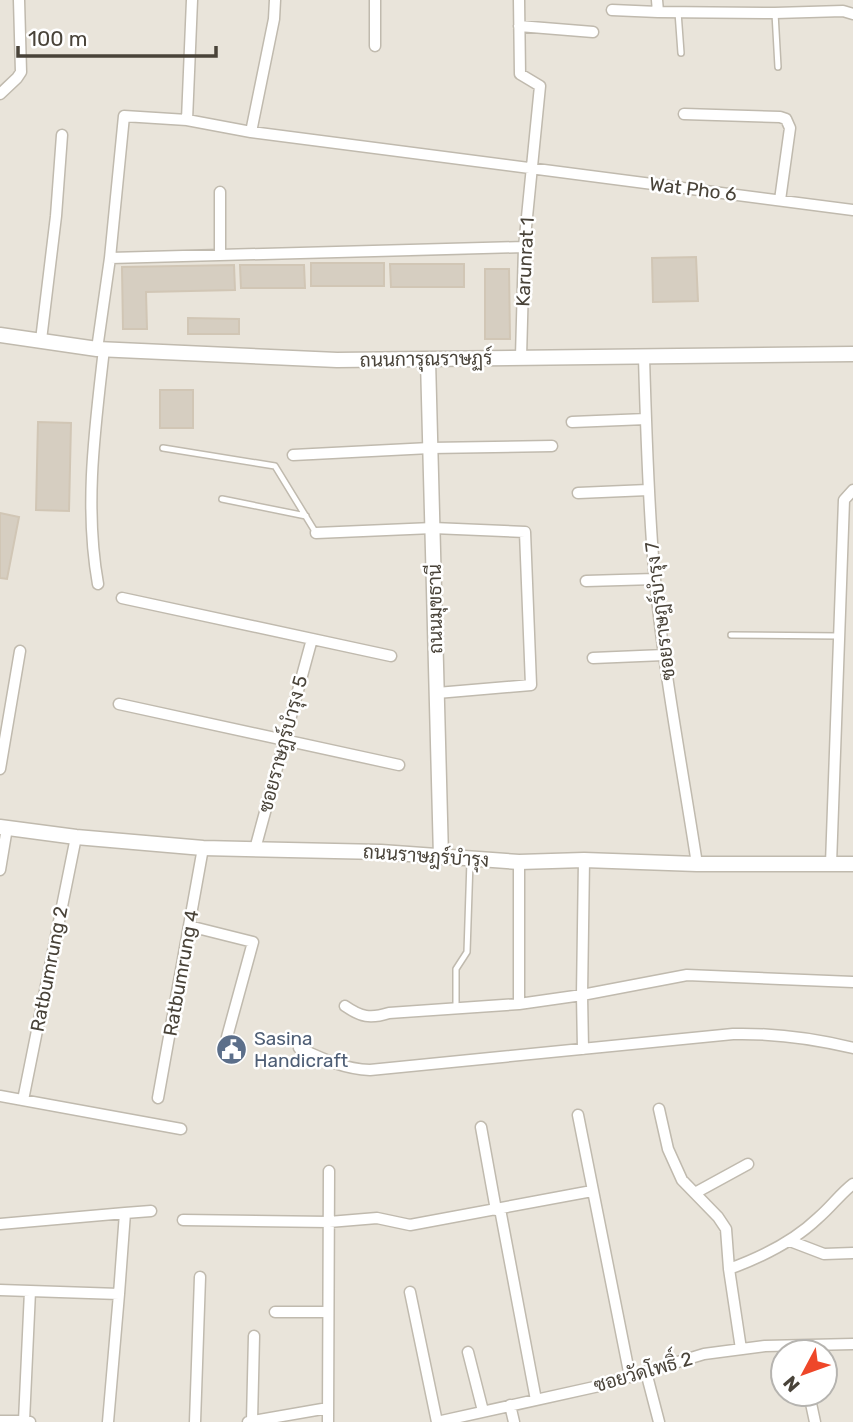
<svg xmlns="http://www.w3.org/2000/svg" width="853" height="1422" font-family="Rubik,Sarabun,sans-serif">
<rect width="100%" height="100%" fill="#f5f2ec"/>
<path fill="#e9e4da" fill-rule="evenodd" d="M0,0H853V1422H0ZM783,1352H825V1394H783Z"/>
<path fill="#d6cec1" stroke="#d1c6b5" stroke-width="2" d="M696,257L698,301L653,302L652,258Z
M311,263H384V286H311Z
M390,264H464V287H391Z
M234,265L235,290L146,292L147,329H123L122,267Z
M240,265H304L305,288H241Z
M485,269H509L510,339H485Z
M188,318L239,319V334H188Z
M160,390H193V428H160Z
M38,422L71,423L69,511L36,510Z
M0,513L19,517L7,579L0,578Z"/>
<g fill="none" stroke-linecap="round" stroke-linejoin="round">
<defs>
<path id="service" d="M678,12L681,53
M775,13L778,67
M163,448L275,466L316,533
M222,499L306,516
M731,635L839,636
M456,1009V969L467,952L470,861"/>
<path id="minor" d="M519,0L520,74L540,86L524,247L521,357
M657,0L658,12L775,13L843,11L853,14
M612,10L658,12
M519,26L593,32
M375,46V0
M0,94L17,78L21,72L19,0
M684,114L780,117L786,119L790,128L780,200
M187,120L192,0
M251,132L274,19L275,0
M220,192V255
M110,258L524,247
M41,340L56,216L62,135
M97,349L110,258L124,116L187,120L251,132L853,210
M644,357C646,428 648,498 654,569C663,668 682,766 697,864
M572,422L646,419
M293,455L430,448L552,446
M578,493L648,490
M316,533L433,528L525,532L531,685L437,693
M586,581L655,579
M98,584C84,506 95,428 104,349
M122,598L391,656
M593,658L664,655
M119,704L399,765
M0,769L20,651
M255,849L312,639
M831,864L844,500L853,490
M0,870L7,828
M189,926L253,942L227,1037
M519,1004V862
M345,1006C361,1017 370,1019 389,1013L519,1004L582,995L687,975L853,982
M299,1048C323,1059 344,1069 370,1070L733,1034C776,1033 812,1038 853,1048
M583,1049L582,995L584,860
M0,1096L181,1129
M158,1098L203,848
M23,1100L76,837
M659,1109L668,1149L682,1180L718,1217L726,1229L729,1269
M578,1115L630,1377
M481,1127L496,1210
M695,1193L748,1164
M500,1209L536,1400
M125,1213L151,1211
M183,1220L329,1222L377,1218L410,1225L592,1191
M0,1224L125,1213L119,1294
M790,1241L824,1254L853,1253
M0,1290L30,1291
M410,1292L437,1422
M275,1312H328
M741,1349L729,1269C762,1257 793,1242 818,1218C831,1207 840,1194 853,1184
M468,1352L483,1411
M646,1372L659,1422
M809,1394L815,1422
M510,1405L514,1422
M0,1421H24
M252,1421L254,1336
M30,1422L24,1421L30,1291L119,1294L108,1422
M195,1422L200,1277
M248,1422L328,1408
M328,1422L329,1171
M437,1422L599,1386L704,1354L765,1346L853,1344"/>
<path id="tertiary" d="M0,335L97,349L337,360L853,354
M428,360L441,857
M0,827L76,837L203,848L381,852L519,862L584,860L697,864H853"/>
</defs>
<use href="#service" stroke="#c0baae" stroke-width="8"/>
<use href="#minor" stroke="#c0baae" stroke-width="13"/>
<use href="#tertiary" stroke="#c0baae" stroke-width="17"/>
<use href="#service" stroke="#fff" stroke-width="5"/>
<use href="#minor" stroke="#fff" stroke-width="10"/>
<use href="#tertiary" stroke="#fff" stroke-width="14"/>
</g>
<defs>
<symbol id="civic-disc" viewBox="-11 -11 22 22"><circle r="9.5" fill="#5c6f8a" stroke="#fff"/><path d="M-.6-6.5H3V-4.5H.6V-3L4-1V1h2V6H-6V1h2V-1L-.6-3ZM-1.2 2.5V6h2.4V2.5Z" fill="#fff"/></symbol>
</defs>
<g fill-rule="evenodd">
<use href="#civic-disc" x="214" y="1032" width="35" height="35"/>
</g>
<g text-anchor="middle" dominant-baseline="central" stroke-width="5" stroke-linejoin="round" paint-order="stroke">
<g font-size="19" fill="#494339" stroke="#fff">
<text transform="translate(693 189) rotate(7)">Wat Pho 6</text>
<text transform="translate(525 262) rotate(-87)">Karunrat 1</text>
<text transform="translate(426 359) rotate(-1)">ถนนการุณราษฏร์</text>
<text transform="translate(435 609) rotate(-91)">ถนนมุขธานี</text>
<text transform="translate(660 611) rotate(-97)">ซอยราษฎร์บำรุง 7</text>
<text transform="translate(283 744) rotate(-75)">ซอยราษฎร์บำรุง 5</text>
<text transform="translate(426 856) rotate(4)">ถนนราษฎร์บำรุง</text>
<text transform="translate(49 969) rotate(-79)">Ratbumrung 2</text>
<text transform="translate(181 973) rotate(-80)">Ratbumrung 4</text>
<text transform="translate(643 1372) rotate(-16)">ซอยวัดโพธิ์ 2</text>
</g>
<g font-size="19" fill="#4e5e75" stroke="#fff" text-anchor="start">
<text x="254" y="1038">Sasina<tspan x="254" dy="22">Handicraft</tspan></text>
</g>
</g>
<g transform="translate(804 1373) rotate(229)"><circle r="33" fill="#ffffff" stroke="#b6b4b0" stroke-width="2"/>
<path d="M0-5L12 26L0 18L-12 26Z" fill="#ee4729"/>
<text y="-10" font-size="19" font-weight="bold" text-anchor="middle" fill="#494339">N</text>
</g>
<path d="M18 46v10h198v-10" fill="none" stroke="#494339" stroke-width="3.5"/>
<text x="28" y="46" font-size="21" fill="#494339" stroke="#ffffff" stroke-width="5" paint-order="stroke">100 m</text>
</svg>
